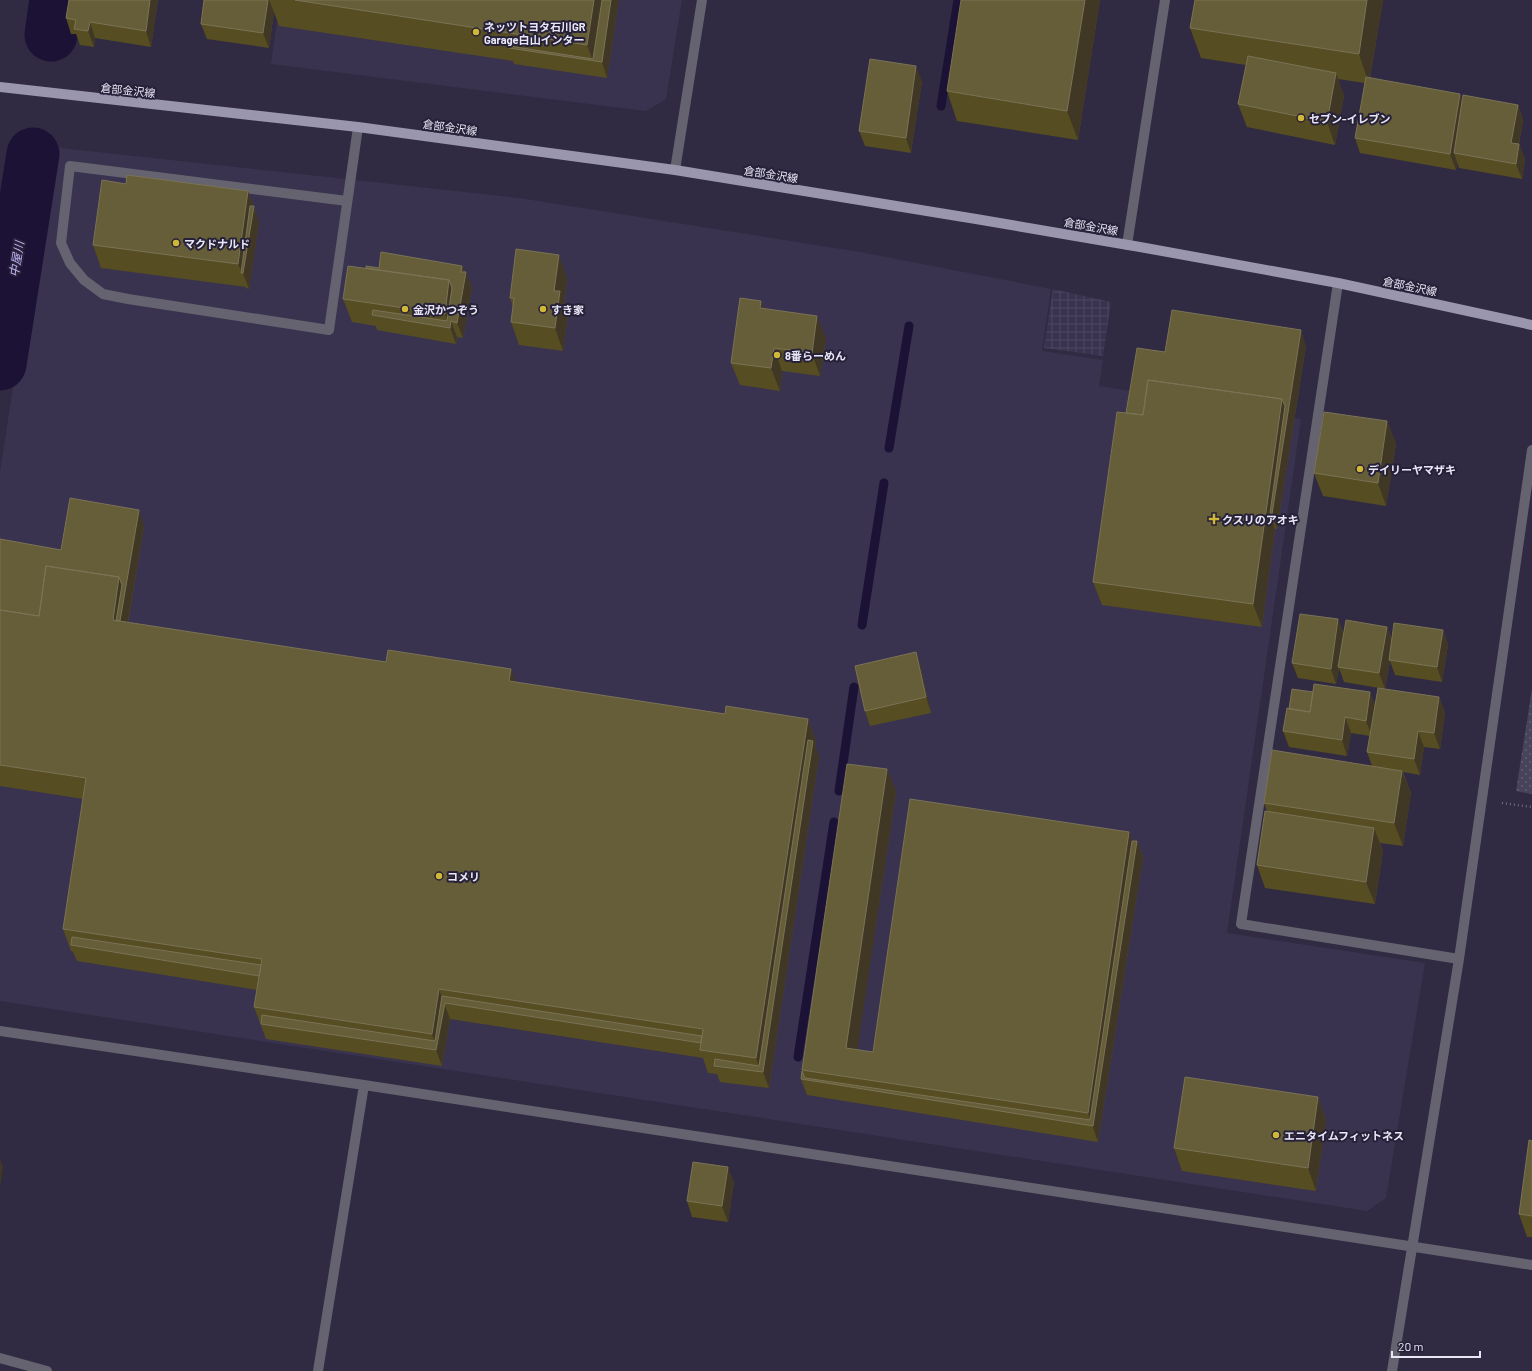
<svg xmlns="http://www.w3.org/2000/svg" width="1532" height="1371" font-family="Barlow,'Noto Sans JP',sans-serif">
<defs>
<pattern id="industrial-grid" width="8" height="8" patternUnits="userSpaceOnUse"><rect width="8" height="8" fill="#393350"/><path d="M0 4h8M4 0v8" fill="none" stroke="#4c4761"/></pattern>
<pattern id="park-dots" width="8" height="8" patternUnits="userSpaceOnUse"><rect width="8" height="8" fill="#47435b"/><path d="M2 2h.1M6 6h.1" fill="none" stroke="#625e73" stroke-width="1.8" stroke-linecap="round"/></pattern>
</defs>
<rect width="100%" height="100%" fill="#302b42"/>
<path fill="#393350" d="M280,0H682L666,99L646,111L271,64Z
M52,147L519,198L860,252L1051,289L1042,351L1103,360L1099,386L1301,419L1227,933L1425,963L1386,1198L1367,1211L0,1001V472L46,172Z"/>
<path fill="url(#industrial-grid)" d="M1053,289L1111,302L1103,356L1044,348Z"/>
<path fill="url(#park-dots)" d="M1532,689V794L1516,791Z"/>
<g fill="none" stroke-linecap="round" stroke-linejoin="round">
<path stroke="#1c1235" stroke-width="9" d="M941,106L958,0
M889,448L909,326
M862,625L884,483
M839,791L854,687
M798,1057L834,822"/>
<path stroke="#1c1235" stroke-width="53" d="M51,35L56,0
M0,364L33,154"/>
<path stroke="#6d697d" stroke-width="2.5" stroke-dasharray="1 3" stroke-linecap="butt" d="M1502,803L1532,807"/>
<path stroke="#65636f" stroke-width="10" d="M675,170L702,0
M347,201L70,166L61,243L70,263L84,280L103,294L128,299L329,330L358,127
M1127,245L1165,0
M1338,283L1241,924L1459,959
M0,1031L364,1085L1532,1265
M0,1358L47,1371
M318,1371L364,1085
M1392,1371L1459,959L1532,450"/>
<path stroke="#9a96ae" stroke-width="10" d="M0,87L358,127L675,170L976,219L1140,247L1338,283L1532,325"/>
</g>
<path fill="#564d22" d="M69,0H158L151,47L95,38L94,47L80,45L76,34H71L66,18Z
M204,0H619L607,78L514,64L513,61L279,26L274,12L269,48L207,39L201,24Z
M1100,0L1078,140L957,121L947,91Z
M1195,0H1383L1370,78L1463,100L1518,105L1523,120L1519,144L1525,160L1522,179L1459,168L1457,162L1456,170L1360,153L1355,138L1365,83L1338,79L1344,96L1335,145L1247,127L1238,104L1246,65L1201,58L1190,28Z
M922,81L911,153L865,146L859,131Z
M126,184L248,191L259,222L249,289L246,288V287L101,268L93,245Z
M462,266L472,287L463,338L457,337L456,344L377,330L376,326L352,322L343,299L366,268H379Z
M567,278L564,303L568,314L563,351L519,345L511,322L513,307L510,298Z
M764,309L826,338L820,376L782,371L780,391L740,385L731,363Z
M1306,346L1277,529H1275L1262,627L1102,605L1093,582L1126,413L1165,352Z
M1387,421L1396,444L1386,506L1323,496L1314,473Z
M144,526L128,623L386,662L511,669L515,682L725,714L808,719L816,742L815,747L819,756L769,1088L720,1082L717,1074L708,1073L703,1058L450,1019L442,1066L266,1039L254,1007L257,990L77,961L73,952L71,951L63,929L83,799L0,786V539L61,550Z
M1338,619L1344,634L1387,627L1392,640L1443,630L1448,645L1442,682L1395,675L1390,661L1385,689L1344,682L1339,668L1336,684L1298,678L1292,663Z
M916,652L921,668L931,713L870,726L865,711Z
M1313,692H1370L1375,705L1439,697L1445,713L1440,749L1424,747L1420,775L1403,772L1411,793L1403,846L1380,843L1383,851L1375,904L1265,888L1257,865L1267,811L1264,803L1372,766L1367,752L1370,736L1351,733L1347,756L1289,747L1283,731L1289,709Z
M887,769L896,792L857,1050L873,1052L1133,841H1137L1143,857L1098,1142L807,1095L801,1079L802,1070Z
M1318,1097L1326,1120L1316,1191L1182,1171L1174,1148Z
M1532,1141V1237H1527L1519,1214Z
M734,1182L728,1222L692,1217L687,1201Z"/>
<path fill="#403825" d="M150,0H158L151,47L146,31Z
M268,0H269L274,12L269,48L263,33Z
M594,0H610L593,61L587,45Z
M611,0H619L607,78L602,62Z
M1085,0H1100L1078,140L1067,111Z
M1367,0H1383L1369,84L1359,54Z
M90,22L95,38L94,47L88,31Z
M916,66L922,81L911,153L906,138Z
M1336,73L1344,96L1335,145L1327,122Z
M1460,94L1466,109L1454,153L1457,162L1456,170L1450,154Z
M1518,105L1523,120L1516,159L1511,143Z
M1519,144L1525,160L1522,179L1516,164Z
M248,191L259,222L249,289L243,273H242L238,264Z
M559,255L567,278L564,303L568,314L563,351L555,328L554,291Z
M462,266L465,275L466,272L472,287L463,338L457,323Z
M449,280L457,303L451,321L457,337L456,344L445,314Z
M761,301L770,324L760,308Z
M817,316L826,338L820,376L812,353Z
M1301,330L1306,346L1277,529L1272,514L1270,513L1275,529L1262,627L1253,604L1282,399Z
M774,348L782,371L780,391L771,368Z
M1387,421L1396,444L1386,506L1378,483Z
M139,510L144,526L124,644L113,620L119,577Z
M1338,619L1344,635L1336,684L1331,669Z
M1387,627L1392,642L1389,660L1390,661L1385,689L1379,673Z
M1443,630L1448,645L1442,682L1437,667Z
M916,652L921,668L931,713L926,697Z
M511,669L519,692L509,681Z
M1370,692L1376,708L1372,736L1366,721Z
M1439,697L1445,713L1440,749L1434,733Z
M1345,717L1351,733L1347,756L1342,740Z
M808,719L816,742L815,747L819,756L769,1088L763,1072H761L756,1058Z
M1418,731L1424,747L1420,775L1414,759Z
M887,769L896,792L854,1071L846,1048Z
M1402,771L1411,793L1403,846L1394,823Z
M1374,828L1383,851L1375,904L1366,882Z
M1129,832L1136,850L1137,841L1143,857L1098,1142L1088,1113Z
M439,989L450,1019L442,1066L436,1050L437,1047L432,1034Z
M1318,1097L1326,1120L1316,1191L1308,1168Z
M0,1159L3,1167L0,1188Z
M728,1167L734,1182L728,1222L722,1206Z"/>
<path fill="#665d39" stroke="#7a7356" d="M69,0H150L146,31L90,22L88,31L74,29L76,20L66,18Z
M204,0H268L263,33L201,24Z
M295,0H594L587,45Z
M602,0H611L602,62L509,48V46L593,59Z
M961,0H1085L1067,111L947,91Z
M1195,0H1367L1359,54L1190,28Z
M1248,56L1336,73L1327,122L1238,104Z
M870,59L916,66L906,138L859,131Z
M1366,77L1460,94L1450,154L1355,138Z
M1463,95L1518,105L1511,143L1519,144L1516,164L1454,153Z
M127,175L248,191L238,264L93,245L102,180L126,184Z
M250,206H254L243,273H241Z
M516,249L559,255L554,291H560L555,328L511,322L514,298H510Z
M381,252L462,266L461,272H466L457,323L451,321L450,328L372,315L373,310L447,321L452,288L449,280L366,268V266L379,268Z
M348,266L449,280L445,314L343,299Z
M740,298L761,301L760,308L817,316L812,353L774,348L771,368L731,363Z
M1172,310L1301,330L1272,514L1270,513L1285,406L1282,399L1148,380L1143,415L1126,413L1137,348L1165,352Z
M1148,380L1282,399L1253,604L1093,582L1117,412L1143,415Z
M1324,412L1387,421L1378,483L1314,473Z
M70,498L139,510L120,621H116L122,585L119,577L46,566L39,616L0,610V539L61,550Z
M46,566L119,577L113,620L386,662L388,650L511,669L509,681L725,714L726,706L808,719L756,1058L700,1050L703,1029L439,989L432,1034L254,1007L262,959L63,929L86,778L0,765V610L39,616Z
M1300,614L1338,619L1331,669L1292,663Z
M1346,620L1387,627L1379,673L1338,667Z
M1394,623L1443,630L1437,667L1389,660Z
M916,652L926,697L865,711L855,666Z
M1314,684L1370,692L1366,721L1345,717L1342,740L1283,731L1287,708L1310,712Z
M1378,688L1439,697L1434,733L1418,731L1414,759L1367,752Z
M1292,689L1313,692L1310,712L1289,709Z
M808,740L813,741L763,1072L714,1066L715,1059L759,1066Z
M1272,750L1402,771L1394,823L1264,803Z
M847,764L887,769L846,1048L873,1052L910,799L1129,832L1088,1113L802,1070Z
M1265,811L1374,828L1366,882L1257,865Z
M1132,841H1137L1093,1126L801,1079L802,1071L805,1078L1090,1120Z
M72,937L261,965L259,976L71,945Z
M442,996L702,1036L701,1043L445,1003L436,1050L261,1024L262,1015L435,1041Z
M1185,1077L1318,1097L1308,1168L1174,1148Z
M1529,1140L1532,1141V1216L1519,1214Z
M693,1162L728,1167L722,1206L687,1201Z"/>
<g fill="#d1b736" stroke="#262138" stroke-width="1.5">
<circle cx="476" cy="32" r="4"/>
<circle cx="1301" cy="118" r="4"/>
<circle cx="176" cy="243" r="4"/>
<circle cx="405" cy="309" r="4"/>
<circle cx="543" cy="309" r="4"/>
<circle cx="777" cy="355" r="4"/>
<circle cx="1360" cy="469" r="4"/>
<path d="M1212 513h4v4h4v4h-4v4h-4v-4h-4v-4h4z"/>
<circle cx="439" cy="876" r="4"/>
<circle cx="1276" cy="1135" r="4"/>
</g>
<g text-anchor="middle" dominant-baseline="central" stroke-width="4" stroke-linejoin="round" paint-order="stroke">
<g font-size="11" font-weight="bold" fill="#e9e7f6" stroke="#262138" text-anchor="start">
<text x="484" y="26">ネッツトヨタ石川GR<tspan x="484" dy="13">Garage白山インター</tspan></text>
<text x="1309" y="118">セブン-イレブン</text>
<text x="184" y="243">マクドナルド</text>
<text x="413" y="309">金沢かつぞう</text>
<text x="551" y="309">すき家</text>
<text x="785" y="355">8番らーめん</text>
<text x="1368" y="469">デイリーヤマザキ</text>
<text x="1222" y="519">クスリのアオキ</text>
<text x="447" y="876">コメリ</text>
<text x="1284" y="1135">エニタイムフィットネス</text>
</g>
<g font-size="11" fill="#e9e7f6" stroke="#262138">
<text transform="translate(128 90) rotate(6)">倉部金沢線</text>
<text transform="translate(450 127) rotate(8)">倉部金沢線</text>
<text transform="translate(771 174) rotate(9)">倉部金沢線</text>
<text transform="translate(1091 226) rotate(10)">倉部金沢線</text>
<text transform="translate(1410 286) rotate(12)">倉部金沢線</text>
</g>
<g font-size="12" font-style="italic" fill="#c0b3f6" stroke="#262138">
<text transform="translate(16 259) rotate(-81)">中屋川</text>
</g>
</g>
<path d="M1392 1351v6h88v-6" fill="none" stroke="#e9e7f6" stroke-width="2"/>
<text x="1398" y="1351" font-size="12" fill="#e9e7f6" stroke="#262138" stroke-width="3" paint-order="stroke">20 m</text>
</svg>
